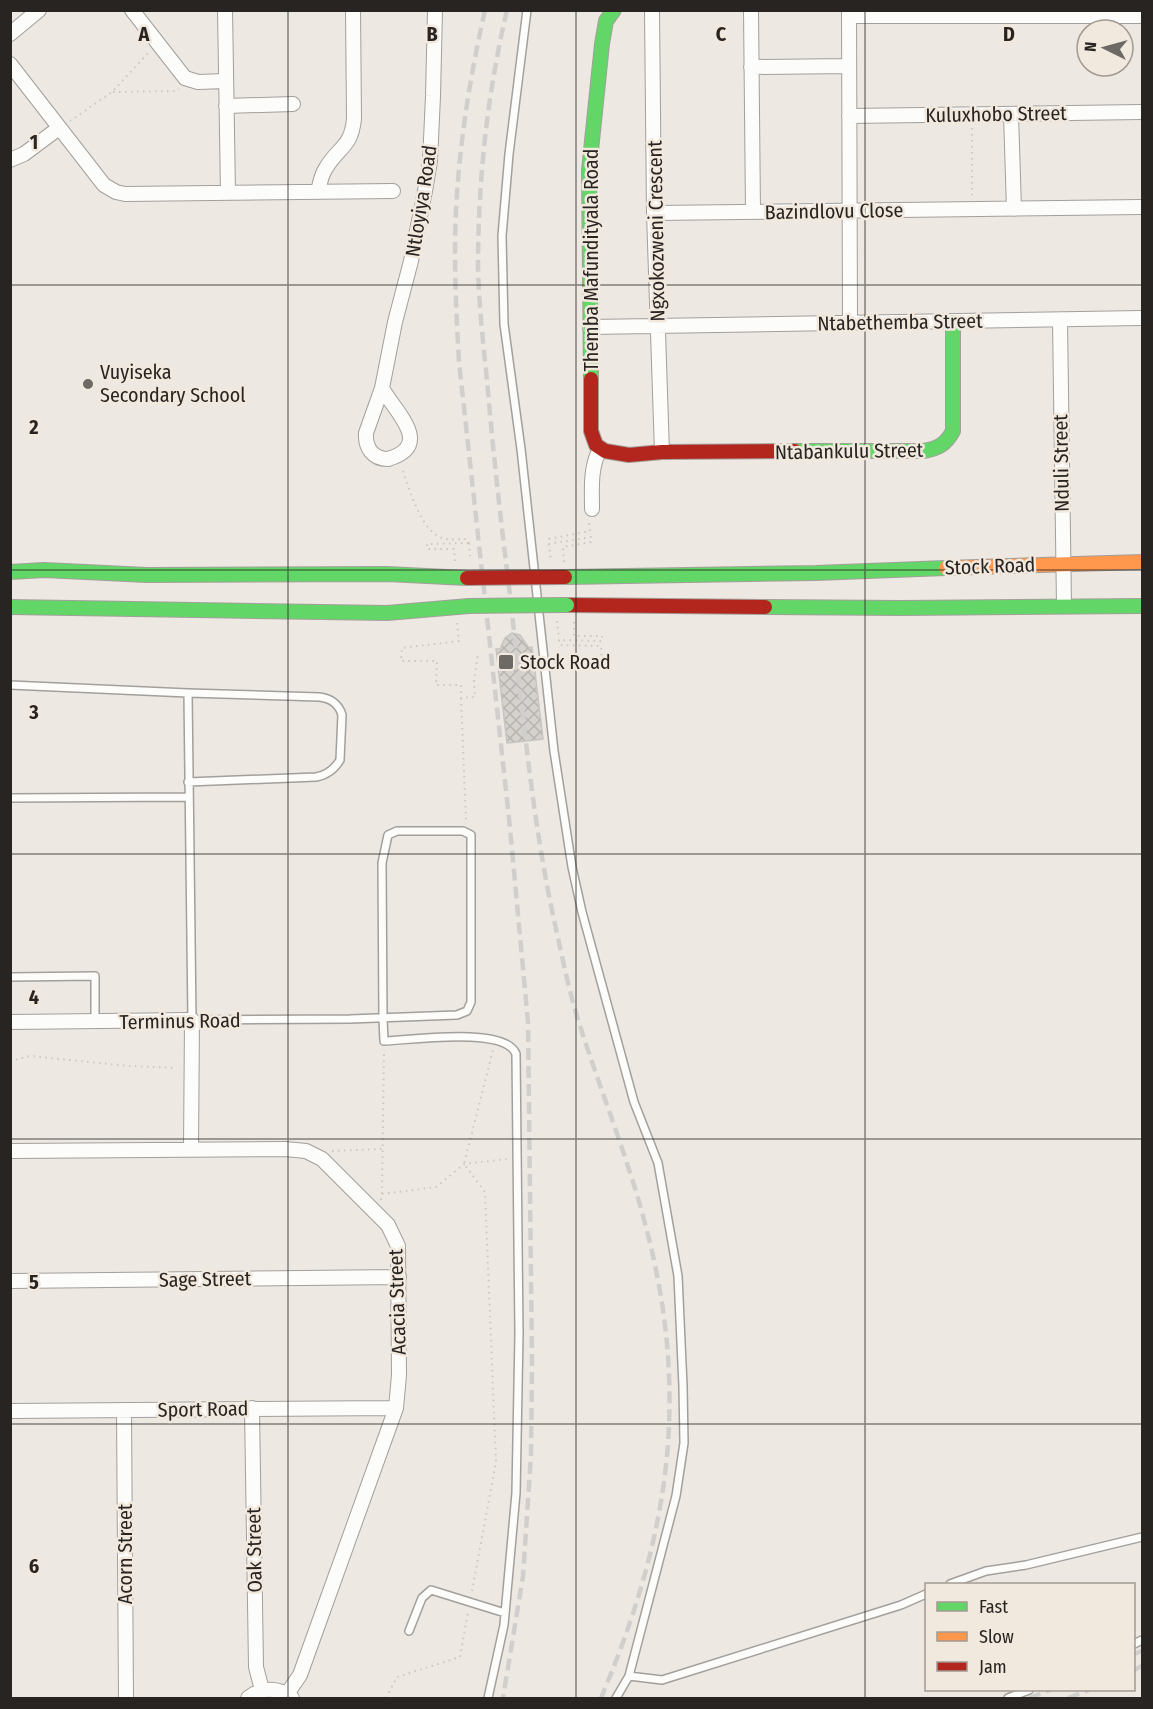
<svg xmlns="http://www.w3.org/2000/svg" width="1153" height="1709" font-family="'Fira Sans Condensed',sans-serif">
<defs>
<pattern id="building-cross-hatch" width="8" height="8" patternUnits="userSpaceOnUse" patternTransform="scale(1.5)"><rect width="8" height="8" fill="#d5d1cd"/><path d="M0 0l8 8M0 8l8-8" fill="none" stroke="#b7b3b0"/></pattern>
</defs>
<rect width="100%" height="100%" fill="#ede8e2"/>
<path fill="url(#building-cross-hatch)" stroke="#c8c4c0" stroke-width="1.5" d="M512,633L520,635L529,648L532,647L543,739L507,743L496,649H500L505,638Z"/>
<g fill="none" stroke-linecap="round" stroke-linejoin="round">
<defs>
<path id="lane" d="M527,10L509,154L502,236L504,324L521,449L554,751L572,867L582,912L634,1102L658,1163L678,1276L683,1386L684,1443L676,1496L629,1676L616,1698
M10,685L188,693L319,697C330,698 339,704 342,715L340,760C334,770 327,775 316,777L188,782
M188,693L192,1020L350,1019L457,1015L467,1011L471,1002V835L463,831H397L388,835L382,863L383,1018L384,1041C410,1040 506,1026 516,1054L519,1334L516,1493L504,1625L488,1698
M10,798L188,797
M10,977L95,976V1021
M950,1584L986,1571L1026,1565L1142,1537
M409,1631L422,1598L431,1590L505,1613
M1134,1644L1142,1640
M629,1676L662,1680L901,1605L926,1594
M1008,1698L1029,1690"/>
<path id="street" d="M132,10L185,78L198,82L225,81
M225,10L228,193
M652,10L654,213L662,452
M751,10L753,212
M849,10L850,323
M849,16H1142
M10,34L39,10
M10,64L104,185L116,192L125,194L393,191
M751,67L849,66
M226,106L293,104
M1011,114L1014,209
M849,116L1142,112
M10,160L24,154L59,128
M318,191C320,184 321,175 326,168C339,146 351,148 354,119L353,10
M654,213L1142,207
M1060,320L1064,606
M590,327L1142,318
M382,388C394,411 435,445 388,459C373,459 365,448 366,433L382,388L395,322L411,261L425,191L430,161L433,96L435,10
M592,509C592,488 590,468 600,449
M10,1022L192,1020L191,1149
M10,1151L285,1149L306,1151L322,1159L388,1225L398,1246L399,1375L396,1408L300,1675L287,1694
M10,1281L399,1277
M252,1408L256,1667L262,1690
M124,1410L126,1698
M10,1411L396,1408
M248,1698C261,1687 279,1687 292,1698"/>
<path id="fast" d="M591,379L589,170L602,44L606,21L614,10
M795,451H923C938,449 946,444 953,431V322
M10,572L44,570L147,575L387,574L467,578
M565,577L816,573L946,568
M10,607L387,613L469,606
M765,607L902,608L1142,606"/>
<path id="slow" d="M946,568L1142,562"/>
<path id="jam" d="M591,379V431L596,445L605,451L629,455L662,452L795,451
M567,605L765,607"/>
</defs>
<use href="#lane" stroke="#a39f9b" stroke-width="10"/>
<use href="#street" stroke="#a39f9b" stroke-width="16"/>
<use href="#fast" stroke="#a39f9b" stroke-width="16"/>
<use href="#slow" stroke="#a39f9b" stroke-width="16"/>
<use href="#jam" stroke="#a39f9b" stroke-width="16"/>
<path stroke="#c9c8c7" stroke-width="2" stroke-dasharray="1.5 4.5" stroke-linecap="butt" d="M113,92L176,91L179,89
M70,121L112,92L149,52
M972,128V195
M403,471C410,491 422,535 446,539C452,540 460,539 466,539L469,543
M469,543L470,556
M549,544L551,562
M455,561L454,549H427V544L468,543
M564,562L563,547L591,542V537L549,544V539L590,531L589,522
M557,621L559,639
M574,622V636H602V641L559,640L560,645L601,646L602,666H605
M457,623L459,641L402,648L401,661H437L436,685H461V698L475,697L474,681L478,653
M461,698L466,821
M10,1061L30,1056L129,1066L177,1068
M332,1151L383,1149
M382,1194L436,1187L464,1164L508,1159
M381,1200L382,1194L384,1050
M472,1591L496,1462L485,1192L464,1164L493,1050
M386,1698L397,1677L460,1657L468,1612"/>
<use href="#lane" stroke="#fcfcfb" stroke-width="7"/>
<use href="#street" stroke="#fcfcfb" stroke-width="14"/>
<use href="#fast" stroke="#63d668" stroke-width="14"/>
<use href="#slow" stroke="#ff974d" stroke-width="14"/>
<use href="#jam" stroke="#b3261e" stroke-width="14"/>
<path stroke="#d1cfce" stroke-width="4.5" stroke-dasharray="12 6" stroke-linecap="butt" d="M485,10C467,90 455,171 455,252C455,289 457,326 459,362L509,818L528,1022L532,1364L531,1455L523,1576L503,1698
M507,10C487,95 478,181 478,268C479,305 483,343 487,380C493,452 501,523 510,595C522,704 531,813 554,920C561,951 567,982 576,1013C598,1085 627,1154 646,1227C691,1398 669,1537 601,1698
M1134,1654L1142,1651
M1134,1670L1142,1666
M1029,1698L1050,1690
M1068,1698L1089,1690"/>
<defs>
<path id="fast-bridge" d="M469,606L567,605"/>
<path id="jam-bridge" d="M467,578L565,577"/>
</defs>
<use href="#fast-bridge" stroke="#a39f9b" stroke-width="16" stroke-linecap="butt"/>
<use href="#jam-bridge" stroke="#a39f9b" stroke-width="16" stroke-linecap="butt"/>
<use href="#fast-bridge" stroke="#63d668" stroke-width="14"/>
<use href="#jam-bridge" stroke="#b3261e" stroke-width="14"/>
</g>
<path fill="none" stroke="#282421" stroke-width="1.5" stroke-opacity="0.55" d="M288,10V1698M576,10V1698M865,10V1698M10,285H1142M10,570H1142M10,854H1142M10,1139H1142M10,1424H1142"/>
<g fill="#6d6965" stroke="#f1e8de" stroke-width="2">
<circle cx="88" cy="384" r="6"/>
<rect x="498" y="654" width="16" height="16" rx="3"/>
</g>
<g text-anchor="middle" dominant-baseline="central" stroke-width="5" stroke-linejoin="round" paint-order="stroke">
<g font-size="20" fill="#282421" stroke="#f1e8de">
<text transform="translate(996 114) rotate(-1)">Kuluxhobo Street</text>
<text transform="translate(421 201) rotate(-81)">Ntloyiya Road</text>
<text transform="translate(834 211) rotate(-1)">Bazindlovu Close</text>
<text transform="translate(656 231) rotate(-91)">Ngxokozweni Crescent</text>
<text transform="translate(591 260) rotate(-90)">Themba Mafundityala Road</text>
<text transform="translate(900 322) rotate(-1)">Ntabethemba Street</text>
<text transform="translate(849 451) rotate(-1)">Ntabankulu Street</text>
<text transform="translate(1061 463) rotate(-91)">Nduli Street</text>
<text transform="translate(990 566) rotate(-2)">Stock Road</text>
<text transform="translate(180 1021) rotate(-1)">Terminus Road</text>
<text transform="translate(205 1279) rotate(-1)">Sage Street</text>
<text transform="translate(397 1302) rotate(-92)">Acacia Street</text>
<text transform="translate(203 1409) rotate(-1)">Sport Road</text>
<text transform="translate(254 1550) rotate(-91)">Oak Street</text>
<text transform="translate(125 1554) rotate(-90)">Acorn Street</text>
</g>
<g font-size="20" fill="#282421" stroke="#f1e8de" text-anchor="start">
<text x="100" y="372">Vuyiseka<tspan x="100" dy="23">Secondary School</tspan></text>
<text x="520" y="662">Stock Road</text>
</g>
</g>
<g font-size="20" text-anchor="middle" font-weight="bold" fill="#282421" stroke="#f1e8de" stroke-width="5" stroke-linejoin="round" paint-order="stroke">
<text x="144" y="41">A</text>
<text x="432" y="41">B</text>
<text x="721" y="41">C</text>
<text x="1009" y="41">D</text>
<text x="34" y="149">1</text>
<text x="34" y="434">2</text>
<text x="34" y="719">3</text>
<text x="34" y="1004">4</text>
<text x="34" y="1289">5</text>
<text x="34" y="1573">6</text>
</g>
<rect width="1153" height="1709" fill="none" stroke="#282421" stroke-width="24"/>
<rect x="925" y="1583" width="210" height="108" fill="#f1e8de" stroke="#a19a92" stroke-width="1.5"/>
<rect x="937" y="1602" width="30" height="9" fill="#63d668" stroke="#a19a92" stroke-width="1.5"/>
<text x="979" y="1613" font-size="18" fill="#282421">Fast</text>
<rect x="937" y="1632" width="30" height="9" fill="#ff974d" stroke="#a19a92" stroke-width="1.5"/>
<text x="979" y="1643" font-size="18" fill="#282421">Slow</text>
<rect x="937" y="1662" width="30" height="9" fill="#b3261e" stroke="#a19a92" stroke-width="1.5"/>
<text x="979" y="1673" font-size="18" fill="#282421">Jam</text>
<g transform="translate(1105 48) rotate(275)"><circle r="28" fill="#f1e8de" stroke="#a19a92" stroke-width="1.5"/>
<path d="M0-4.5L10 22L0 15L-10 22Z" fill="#6d6965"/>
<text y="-9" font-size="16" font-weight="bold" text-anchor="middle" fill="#282421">N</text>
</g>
</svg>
